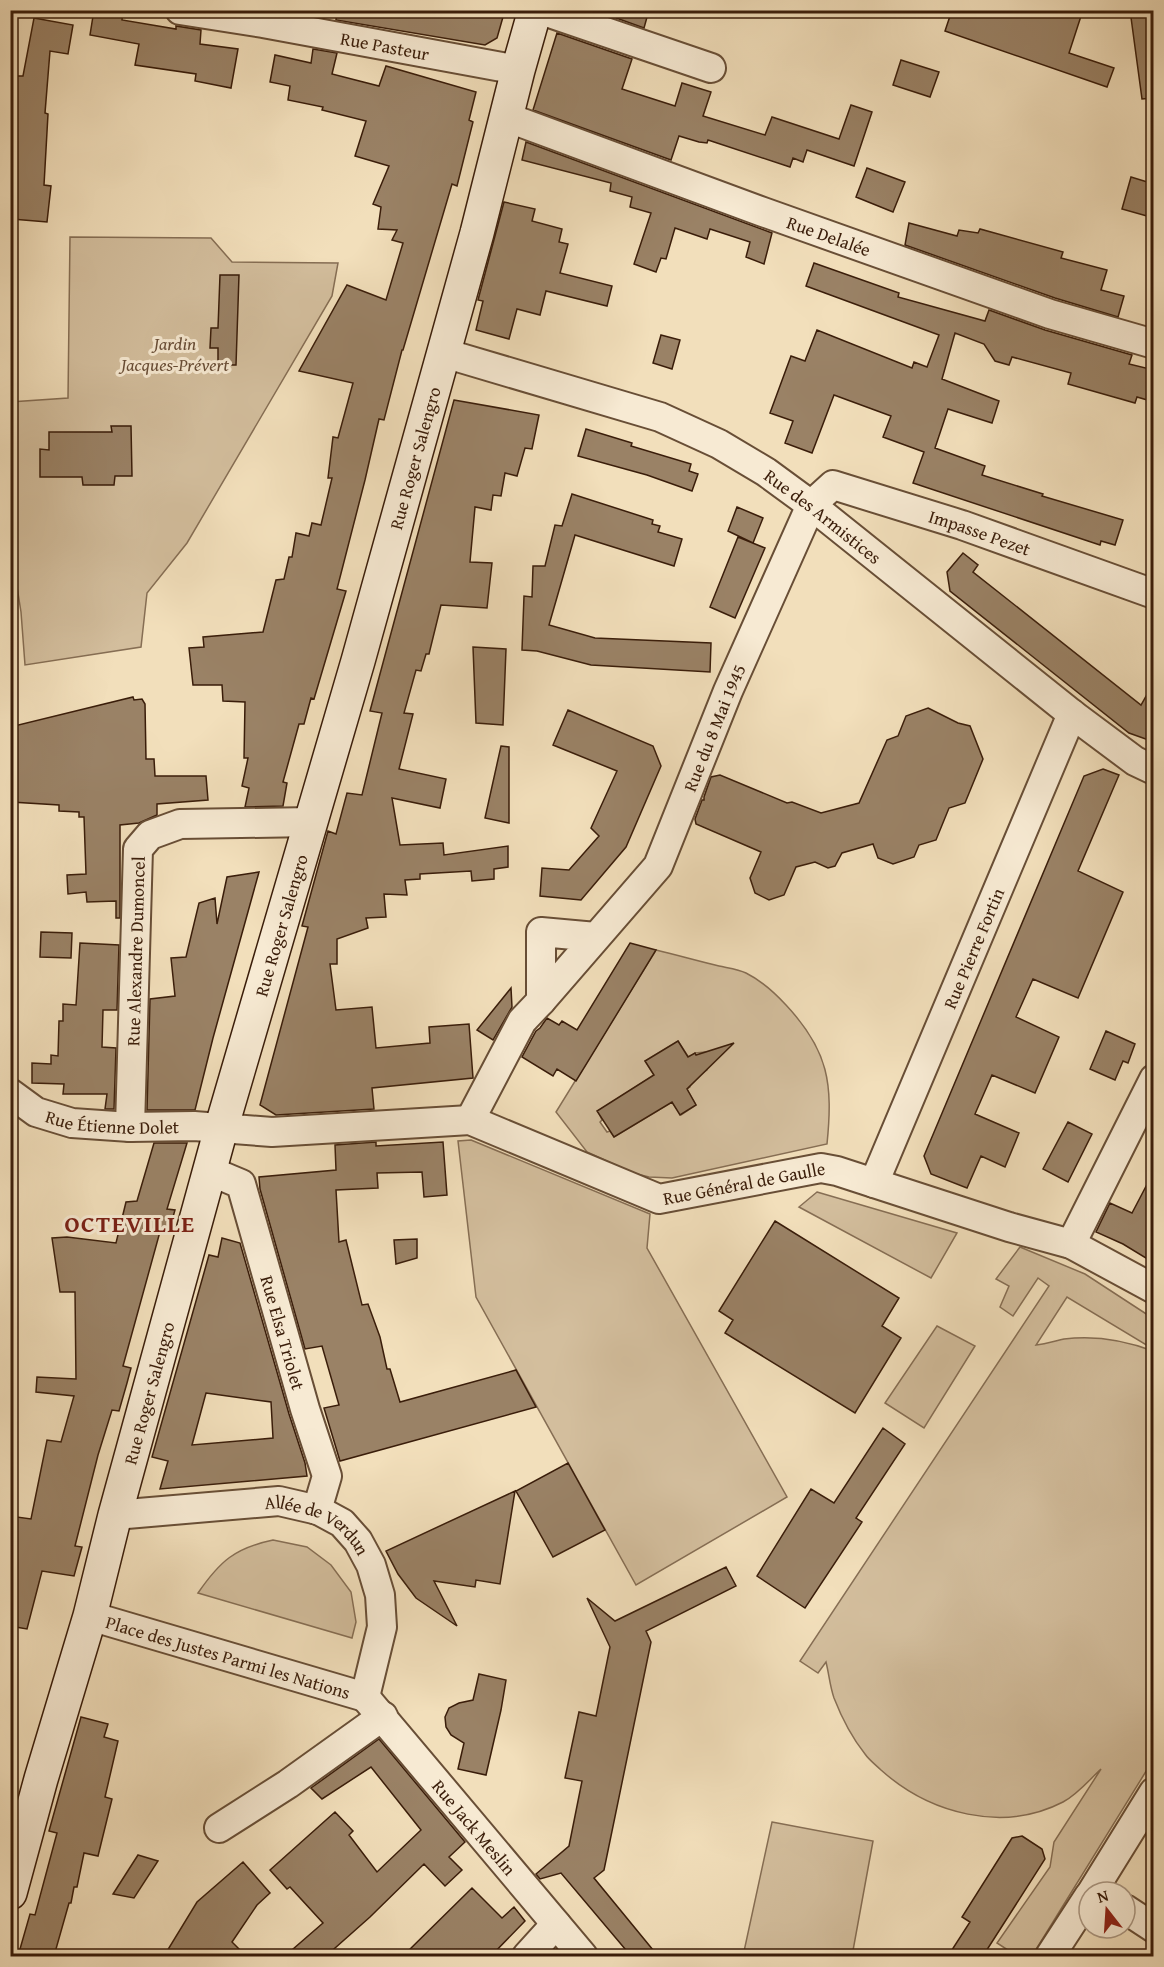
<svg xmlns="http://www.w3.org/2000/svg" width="1164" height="1967" font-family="'Gentium Book Plus',serif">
<rect width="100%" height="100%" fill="#f2dfbb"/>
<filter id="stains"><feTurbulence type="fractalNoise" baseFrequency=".00333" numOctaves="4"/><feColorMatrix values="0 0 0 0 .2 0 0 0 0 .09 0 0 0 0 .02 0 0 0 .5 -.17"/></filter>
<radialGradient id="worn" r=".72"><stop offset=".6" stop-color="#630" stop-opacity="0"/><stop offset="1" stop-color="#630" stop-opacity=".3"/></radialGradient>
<path fill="#d3be9d" stroke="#866e54" stroke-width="1.5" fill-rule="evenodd" d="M70,237L211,238L232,262L338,263L332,296L187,543L147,593L141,647L25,665L21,612L11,549L10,402L68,398Z
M656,950C677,955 698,961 719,966C728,968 738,969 746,973C760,980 775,993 786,1005C829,1051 833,1084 827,1144L672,1178L649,1177L633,1173L587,1152L556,1112ZM678,1041L689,1058L695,1053L705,1052L707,1070L687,1084L690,1087L687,1089L696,1105L681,1115L672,1102L614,1137L610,1131L607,1132L600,1122L602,1120L598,1111L654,1075L645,1061Z
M471,1140L650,1214L647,1248L787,1497L636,1585L476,1297L458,1141Z
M817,1192L957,1233L931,1278L799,1207Z
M1020,1247L1085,1274L1154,1319L1153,1349L1067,1297L1036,1345C1045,1344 1055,1341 1064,1339C1095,1335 1124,1340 1153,1351V1760L1032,1956H1017L997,1943L1050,1867L1054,1842L1101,1769C1089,1780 1078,1794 1063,1802C1003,1833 930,1814 881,1770C876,1765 869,1760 865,1754C853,1739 841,1716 834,1698C830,1687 829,1674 826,1662L818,1673L800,1661L1049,1286L1038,1278L1013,1316L1000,1307L1009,1286L996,1279Z
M937,1326L975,1346L924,1428L885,1403Z
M273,1540L307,1547L331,1565L351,1592L356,1622L352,1638L198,1593C220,1561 235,1548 273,1540Z
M772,1822L873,1841L852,1956H743Z"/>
<path fill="#9a8266" stroke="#3a1d0a" stroke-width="1.5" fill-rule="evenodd" d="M94,10H123L122,20L176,29V26L201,30L200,44L238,49L231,88L195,81L196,74L135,65L139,44L90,35Z
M337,10H505L497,38L485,45L336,20Z
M594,10H649L644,28Z
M952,10H1083L1069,53L1114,68L1107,87L945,31Z
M1130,10H1154V98L1142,99Z
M34,18L73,25L68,54L50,51L45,113L48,114L44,185L51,186L47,222L12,219L17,161H11L16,76H23Z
M557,33L632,59L622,89L675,106L682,83L711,92L703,116L765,135L772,117L839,139L851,105L872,112L854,166L807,150L803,162L793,158L790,167L708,140L707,143L699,142L679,136L671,160L533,110Z
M313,49L337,53L332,74L379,86L386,66L476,92L469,120L473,122L457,186L452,184L403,350H402L384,420L379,419L365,480L337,589L346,591L314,699L311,698L304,724H299L283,782L287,783L283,806L245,807L249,788L242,786L248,758H244L245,702L223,701L222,685H193L189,648L204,647L203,637L263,632L276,580L284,579L289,557H292L296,533L309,536L312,523L321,525L332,478H328L333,437L338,438L353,383L299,371L347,285L386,300L403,243L392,240L397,230L378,229L381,207L373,204L389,166L355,156L366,121L322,110L323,107L288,100L290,86L270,82L275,55L311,63Z
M901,60L939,72L930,97L893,85Z
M526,142L772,233L764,264L746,257L750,242L710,229L707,239L675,228L666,259L661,258L656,272L634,264L651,213L630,207L632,197L610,191L611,183L522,160Z
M867,168L905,182L893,212L856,197Z
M1131,177L1154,184V218L1122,209Z
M504,202L535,209L532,221L562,229L559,242L568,244L560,273L612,286L607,306L546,291L540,315L517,309L509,339L476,330L483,301L478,300Z
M909,223L957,236L959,230L978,233L980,229L1063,252L1061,258L1107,270L1101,290L1124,296L1118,317L1055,298L905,245Z
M814,263L899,293L898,297L985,321L989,310L1045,330L1132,355L1129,364L1154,370V402L1137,397L1135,403L1068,384L1071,373L1012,357L1009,365L995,361L984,344L955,333L942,379L999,401L992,423L948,409L935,448L985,466L982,475L1043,494L1042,496L1123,520L1115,545L1101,541L1100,545L913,483L924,452L883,437L891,416L834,395L812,453L785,443L793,421L770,413L791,356L805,361L817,330L912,368L914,362L927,367L939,335L806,286Z
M220,275H239L236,365H218V348H210L211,328H218Z
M661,335L680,340L672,369L653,363Z
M454,400L539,415L532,449L525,448L517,476L505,473L501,496L493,495L491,510L475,507L470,562L492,563L487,608L441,605L429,654H426L421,671L416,670L404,713L413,714L399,769L446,779L440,808L392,798L400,845L443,843L444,855L508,846V867L494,869V879L472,881L471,871L420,874V879L405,880L407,895L384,894L386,917L366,918L368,928L337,939V964H330L336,1010L372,1007L376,1048L430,1043L429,1027L469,1024L473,1078L372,1088L374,1109L276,1115L260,1105L308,927L302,926L328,831L336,834L347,793L362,795L382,713L370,711Z
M111,426H131L132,476H115L114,485H83L82,477H40V449L49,450V432H112Z
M586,429L632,443L631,446L691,464L689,471L698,474L692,491L647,475L578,456Z
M572,494L653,520L652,524L660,526L658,532L682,539L674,566L575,535L549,625L595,638L711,643L710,672L591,665L537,651L522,650L524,596L532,597L533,566H545L555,525L562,526Z
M737,507L763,518L753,543L728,531Z
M738,537L765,548L735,618L710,607Z
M963,553L978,565L973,572L1141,705L1154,682V742L1129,733L950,591L947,572Z
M473,647L506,649L503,725L476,723Z
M133,697L134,700L142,699L145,704L146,759H154L155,776H206L208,800L157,804V815L139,823L120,825V918H116V901L87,902L86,892L68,894L67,875L86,874L84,817H79V812L59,811V805L11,802L10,727Z
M928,708L958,723L970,726L983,759L965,803L949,808L936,840L919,845L914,857L893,864L878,858L873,844L842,853L835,866L828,868L815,862L796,867L784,895L769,900L755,893L750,878L761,852L696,824L695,819L702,800H704V797L711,777L720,775L787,803L792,802L821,813L859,803L887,740L898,736L906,716Z
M568,710L653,746L661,766L626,847L581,900L540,896L542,868L569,870L599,836L591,828L617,771L553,745Z
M501,746L509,747V823L485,818Z
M1103,769L1119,775L1078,871L1123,892L1078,998L1033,979L1016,1017L1059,1037L1035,1093L992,1075L975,1114L1019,1133L1005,1167L981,1156L967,1188L931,1174L924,1156L1084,776Z
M259,872L213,1038L195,1110H147L150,999L175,996L171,958L186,957L199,903L215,898L217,924L227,877Z
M41,932L72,933L71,958L40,957Z
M80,943L119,945L117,1010H103L102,1047L116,1048L114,1109H105L107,1094H63L64,1084L32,1083V1063L51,1064V1055L58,1056L59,1021H63V1004L76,1005Z
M630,943L656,950L576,1081L557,1069L553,1076L522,1057L536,1031L540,1028L547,1018L559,1025L562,1021L577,1030Z
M511,988L512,1007L493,1040L477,1030Z
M1106,1031L1135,1044L1128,1063L1123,1061L1115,1080L1090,1069Z
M678,1041L688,1057L695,1053L696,1055L734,1043L687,1089L696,1105L680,1115L672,1102L614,1137L597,1111L654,1075L645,1061Z
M1068,1122L1092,1134L1068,1182L1043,1169Z
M376,1142V1146L443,1142L447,1195L424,1197L422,1172L377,1173L378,1188L336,1190L339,1242L346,1240L362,1305L368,1304L380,1337L387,1369H390L400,1402L516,1370L536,1407L340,1461L324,1408L339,1405L322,1346L305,1349L260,1189L259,1177L336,1170L335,1145Z
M154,1143H187L167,1209L175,1210L169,1231L161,1228L123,1366L131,1368L127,1383L119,1411L112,1410L98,1455L75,1546L82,1547L74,1576L42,1571L27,1629L10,1626V1568L16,1549L10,1548V1545L17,1517L31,1519L47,1440L61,1442L74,1396L36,1392L37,1377L76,1379L75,1292H60L52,1238L67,1237L116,1243L126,1202L137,1201Z
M1154,1171V1263L1123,1244L1096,1232L1110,1203L1132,1213Z
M775,1221L899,1298L882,1326L901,1338L855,1413L725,1333L733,1320L719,1311Z
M222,1238L240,1243L289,1414L305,1463L307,1476L160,1489L168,1461L152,1457L209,1255L218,1257ZM206,1393L271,1402L273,1438L192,1445Z
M417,1239V1258L396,1264L394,1240Z
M883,1428L905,1444L856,1518L862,1522L805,1608L757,1576L811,1489L834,1503Z
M568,1463L605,1530L553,1557L516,1491Z
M515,1491L500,1584L476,1580L475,1587L434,1581L457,1626L416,1598L398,1574L386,1551Z
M726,1567L736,1586L646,1631L651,1642L604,1870L594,1878L658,1956H631L561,1873L540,1879L536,1874L569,1846L582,1781L565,1778L579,1712L596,1716L610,1647L587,1598L615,1621Z
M479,1674L506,1680L501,1710L486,1775L458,1769L464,1743L451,1735L446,1727L445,1717L449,1708L459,1703L473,1700Z
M81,1717L108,1724L104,1737L118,1741L105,1797L112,1799L98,1856L84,1853L77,1887H74L71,1903H69L54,1956H18L30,1914L35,1915L57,1833L49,1831Z
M379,1739L465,1842L449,1857L462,1870L445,1886L424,1864L370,1917L326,1956H285L323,1923L290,1887L287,1889L270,1870L335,1812L353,1831L349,1835L377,1872L421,1830L371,1767L322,1799L311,1788Z
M1022,1836L1042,1849L1045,1859L983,1956H948L970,1922L962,1917L1012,1838Z
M138,1855L158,1861L134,1898L113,1894Z
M243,1862L270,1893L257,1905L232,1942L246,1956H164L197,1902Z
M472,1888L502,1918L514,1907L525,1921L491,1956H403Z"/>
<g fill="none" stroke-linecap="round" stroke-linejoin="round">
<defs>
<g id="street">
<path id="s1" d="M180,10L263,23L518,70"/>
<path d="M541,10L711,68"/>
<path id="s2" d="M506,117L763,212L1050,314L1154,344"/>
<path id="s3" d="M444,353L660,417L719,444L766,472L811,505L1072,714L1135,761L1154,770"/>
<path id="s4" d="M596,937L541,932V1001L658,866L728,691L811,505L833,485L962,525L1154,594"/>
<path id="s5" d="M10,1093L36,1112L72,1123L130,1127L194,1126L272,1132L470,1120L659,1199L821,1168L837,1171L1009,1227L1071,1244L1154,1289"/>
<path d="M470,1120L522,1021L541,1001"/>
<path id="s6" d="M130,1127L138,849L150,835L180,824L312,822"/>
<path id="s7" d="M210,1171L241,1184L305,1409L327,1476L317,1510"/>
<path id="s8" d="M874,1183L1072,714"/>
<path d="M1071,1244L1154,1079"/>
<path id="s9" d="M115,1515L279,1501L318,1510L342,1523L358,1541L371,1565L380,1595L382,1627L365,1697"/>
<path id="s10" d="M90,1616L365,1697"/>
<path id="s11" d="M365,1697L583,1956"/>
<path d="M219,1828L288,1784L383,1716"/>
<path d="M1092,1892L1154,1792"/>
<path d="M1125,1909L1154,1928"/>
<path d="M527,1956L556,1924"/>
<path d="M1050,1956L1089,1896"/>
</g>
<g id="secondary">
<path id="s12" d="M10,1893L41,1779L90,1616L115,1515L221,1129L358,661L477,233L518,70L535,10"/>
</g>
</defs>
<use href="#street" stroke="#684e36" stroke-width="32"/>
<use href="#secondary" stroke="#3a1d0a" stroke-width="36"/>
<use href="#street" stroke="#f7ead3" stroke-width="28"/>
<use href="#secondary" stroke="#f7ead3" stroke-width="33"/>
</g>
<g text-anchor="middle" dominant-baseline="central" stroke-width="6" stroke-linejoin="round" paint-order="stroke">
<g font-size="18" fill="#3a1d0a" stroke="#f7ead3">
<text stroke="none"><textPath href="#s1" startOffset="208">Rue Pasteur</textPath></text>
<text stroke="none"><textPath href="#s2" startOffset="344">Rue Delalée</textPath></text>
<text stroke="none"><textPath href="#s12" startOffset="1491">Rue Roger Salengro</textPath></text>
<text stroke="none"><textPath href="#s3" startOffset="417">Rue des Armistices</textPath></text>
<text stroke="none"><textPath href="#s4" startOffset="879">Impasse Pezet</textPath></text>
<text stroke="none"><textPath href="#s4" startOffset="452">Rue du 8 Mai 1945</textPath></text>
<text stroke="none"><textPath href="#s12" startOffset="1005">Rue Roger Salengro</textPath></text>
<text stroke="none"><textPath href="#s8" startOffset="255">Rue Pierre Fortin</textPath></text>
<text stroke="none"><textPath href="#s6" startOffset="176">Rue Alexandre Dumoncel</textPath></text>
<text stroke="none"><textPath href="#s5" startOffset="110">Rue Étienne Dolet</textPath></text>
<text stroke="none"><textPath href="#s5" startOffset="760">Rue Général de Gaulle</textPath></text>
<text stroke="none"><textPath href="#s7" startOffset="188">Rue Elsa Triolet</textPath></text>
<text stroke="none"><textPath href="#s12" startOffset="519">Rue Roger Salengro</textPath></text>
<text stroke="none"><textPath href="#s9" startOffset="210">Allée de Verdun</textPath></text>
<text stroke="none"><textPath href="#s10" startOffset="144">Place des Justes Parmi les Nations</textPath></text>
<text stroke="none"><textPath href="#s11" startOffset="170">Rue Jack Meslin</textPath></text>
</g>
<g font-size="18" font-style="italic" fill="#684d36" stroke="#f7ead3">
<text x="175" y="343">Jardin<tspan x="175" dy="21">Jacques-Prévert</tspan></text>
</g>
<g font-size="24" font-weight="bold" letter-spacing="1.5" fill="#7a1f14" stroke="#f7ead3">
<text x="130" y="1223">OCTEVILLE</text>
</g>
</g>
<rect width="1164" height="1967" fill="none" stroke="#f2dfbb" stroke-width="36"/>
<rect x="12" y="12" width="1140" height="1943" fill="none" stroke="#3a1d0a" stroke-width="3"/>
<rect x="18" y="18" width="1128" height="1931" fill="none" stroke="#3a1d0a" stroke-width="1.5"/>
<g transform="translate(1107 1910) rotate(343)"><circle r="28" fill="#f7ead3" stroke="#ab9883" stroke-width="1.5"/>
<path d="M0-4.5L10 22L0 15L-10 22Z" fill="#8f2418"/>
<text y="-9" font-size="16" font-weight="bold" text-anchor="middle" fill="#3a1d0a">N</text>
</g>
<rect width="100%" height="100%" filter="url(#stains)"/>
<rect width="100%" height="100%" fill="url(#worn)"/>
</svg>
